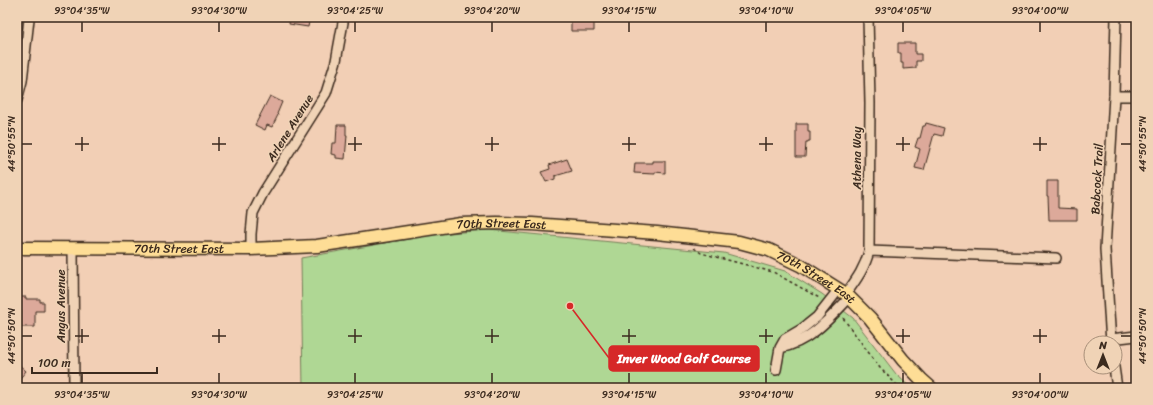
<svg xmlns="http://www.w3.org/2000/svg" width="1153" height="405" font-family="Sriracha,sans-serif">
<rect width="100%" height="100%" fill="#f2cfb5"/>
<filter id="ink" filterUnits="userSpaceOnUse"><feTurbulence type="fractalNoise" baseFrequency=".025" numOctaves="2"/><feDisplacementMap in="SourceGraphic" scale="8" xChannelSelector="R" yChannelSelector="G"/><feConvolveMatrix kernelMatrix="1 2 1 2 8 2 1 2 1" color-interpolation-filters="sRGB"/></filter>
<g filter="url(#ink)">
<path fill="#afd794" stroke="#758059" d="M489,230L724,253L785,271L822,294L853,318L896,374L911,388H303L301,258L436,234Z"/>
<path fill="#dca99a" stroke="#3b2a1e" d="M290,17H310L308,27L289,24Z
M571,17H594V31H571Z
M898,43H915V54H921V61H916V68L903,69V63H901V53H898Z
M270,96L282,102L277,114L278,115L272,127L267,125L265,130L255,125Z
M926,123L944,128L942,136L934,134L924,170L915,168L920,149L915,147L918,138H920L923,126H925Z
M796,124H808V132H810V141H808V142H806L805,157H796Z
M337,125H346V135H347L345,159L336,158V155L331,154L332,143H336Z
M567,159L572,171L555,176V179L546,182L541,172L550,169L549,165Z
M653,161H665V173L655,172V174L634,173L635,163H653Z
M1047,181H1058V208L1077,209V220H1049L1048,196H1047Z
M19,297H26V299H40V302H44V311H35V327H21V311H19Z
M17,363L26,371L17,382Z"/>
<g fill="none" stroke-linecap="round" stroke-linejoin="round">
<defs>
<path id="minor" d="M1114,96H1136
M17,100L22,81L29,19L26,17
M73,248L74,388
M251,249V234L253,213L263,193L326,93L336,61L344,17
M869,251L1056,258
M846,294C856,280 865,268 869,251L870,103L868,17
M1111,339L1136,336
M1111,343L1105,249L1114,96L1116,17
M780,348C810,342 830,318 850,297
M1114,367L1117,388
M776,370L780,348L785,339L802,329L817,317L839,289"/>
<g id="major">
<path id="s1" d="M17,248L251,249L317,246L461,224L497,223L532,224L657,233L739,242L769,250L800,265L846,294L870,318L903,360L921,379L931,388"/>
</g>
</defs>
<use href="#minor" stroke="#3b2a1e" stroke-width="12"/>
<use href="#major" stroke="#3b2a1e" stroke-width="15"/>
<path stroke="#3b2a1e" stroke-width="1.5" stroke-dasharray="3 3" stroke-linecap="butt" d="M694,248L701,253L773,272L821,299
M843,318L880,368L900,388"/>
<use href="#minor" stroke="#f0d3b6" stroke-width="9"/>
<use href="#major" stroke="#fedd96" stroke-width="12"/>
</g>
</g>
<path fill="none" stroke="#3b2a1e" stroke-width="1.5" d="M82,22V32M219,22V32M355,22V32M492,22V32M629,22V32M766,22V32M903,22V32M1040,22V32M82,137V151M219,137V151M355,137V151M492,137V151M629,137V151M766,137V151M903,137V151M1040,137V151M22,144H32M75,144H89M212,144H226M348,144H362M485,144H499M622,144H636M759,144H773M896,144H910M1033,144H1047M1121,144H1131M82,329V343M219,329V343M355,329V343M492,329V343M629,329V343M766,329V343M903,329V343M1040,329V343M22,336H32M75,336H89M212,336H226M348,336H362M485,336H499M622,336H636M759,336H773M896,336H910M1033,336H1047M1121,336H1131M82,373V383M219,373V383M355,373V383M492,373V383M629,373V383M766,373V383M903,373V383M1040,373V383"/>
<g text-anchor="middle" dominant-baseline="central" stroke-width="3.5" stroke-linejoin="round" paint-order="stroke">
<g font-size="12" fill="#3b2a1e" stroke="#f0d3b6">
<text transform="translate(290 128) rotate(-58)">Arlene Avenue</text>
<text transform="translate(857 158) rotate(-90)">Athena Way</text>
<text transform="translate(1097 179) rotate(-87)">Babcock Trail</text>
<text stroke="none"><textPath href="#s1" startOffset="486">70th Street East</textPath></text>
<text stroke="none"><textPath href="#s1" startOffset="162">70th Street East</textPath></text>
<text stroke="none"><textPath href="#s1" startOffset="810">70th Street East</textPath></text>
<text transform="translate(61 306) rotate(-90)">Angus Avenue</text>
</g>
</g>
<path fill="none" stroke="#d62828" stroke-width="1.5" d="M570 306L609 358"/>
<circle fill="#d62828" stroke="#f0d3b6" stroke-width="1.5" cx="570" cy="306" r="4"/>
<rect fill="#d62828" stroke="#d62828" stroke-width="1.5" x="609" y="346" width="150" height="25" rx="4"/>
<g font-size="13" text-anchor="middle" font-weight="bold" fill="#fff">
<text x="684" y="363">Inver Wood Golf Course</text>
</g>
<rect width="1153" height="405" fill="none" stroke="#f0d3b6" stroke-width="44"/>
<g transform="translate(1103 355)"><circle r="19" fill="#f0d3b6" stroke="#a88f79"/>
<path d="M0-3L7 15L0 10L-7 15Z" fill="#3b2a1e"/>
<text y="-6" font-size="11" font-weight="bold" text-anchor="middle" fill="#3b2a1e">N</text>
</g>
<path d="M32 367v6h125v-6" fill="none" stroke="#3b2a1e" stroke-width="2"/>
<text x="38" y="367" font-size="12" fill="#3b2a1e" stroke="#f0d3b6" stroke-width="3" paint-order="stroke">100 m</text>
<rect x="22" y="22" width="1109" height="361" fill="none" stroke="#3b2a1e" stroke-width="1.5"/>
<g font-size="10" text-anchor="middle" fill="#3b2a1e">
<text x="82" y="14">93°04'35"W</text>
<text x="219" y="14">93°04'30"W</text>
<text x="355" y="14">93°04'25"W</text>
<text x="492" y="14">93°04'20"W</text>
<text x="629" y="14">93°04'15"W</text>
<text x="766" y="14">93°04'10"W</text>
<text x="903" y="14">93°04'05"W</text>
<text x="1040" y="14">93°04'00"W</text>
<text transform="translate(11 144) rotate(-90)" y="4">44°50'55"N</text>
<text transform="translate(1142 144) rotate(-90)" y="4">44°50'55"N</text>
<text transform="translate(11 336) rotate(-90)" y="4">44°50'50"N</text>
<text transform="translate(1142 336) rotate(-90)" y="4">44°50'50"N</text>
<text x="82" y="398">93°04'35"W</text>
<text x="219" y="398">93°04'30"W</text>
<text x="355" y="398">93°04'25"W</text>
<text x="492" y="398">93°04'20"W</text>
<text x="629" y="398">93°04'15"W</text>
<text x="766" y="398">93°04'10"W</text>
<text x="903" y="398">93°04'05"W</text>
<text x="1040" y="398">93°04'00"W</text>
</g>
</svg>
